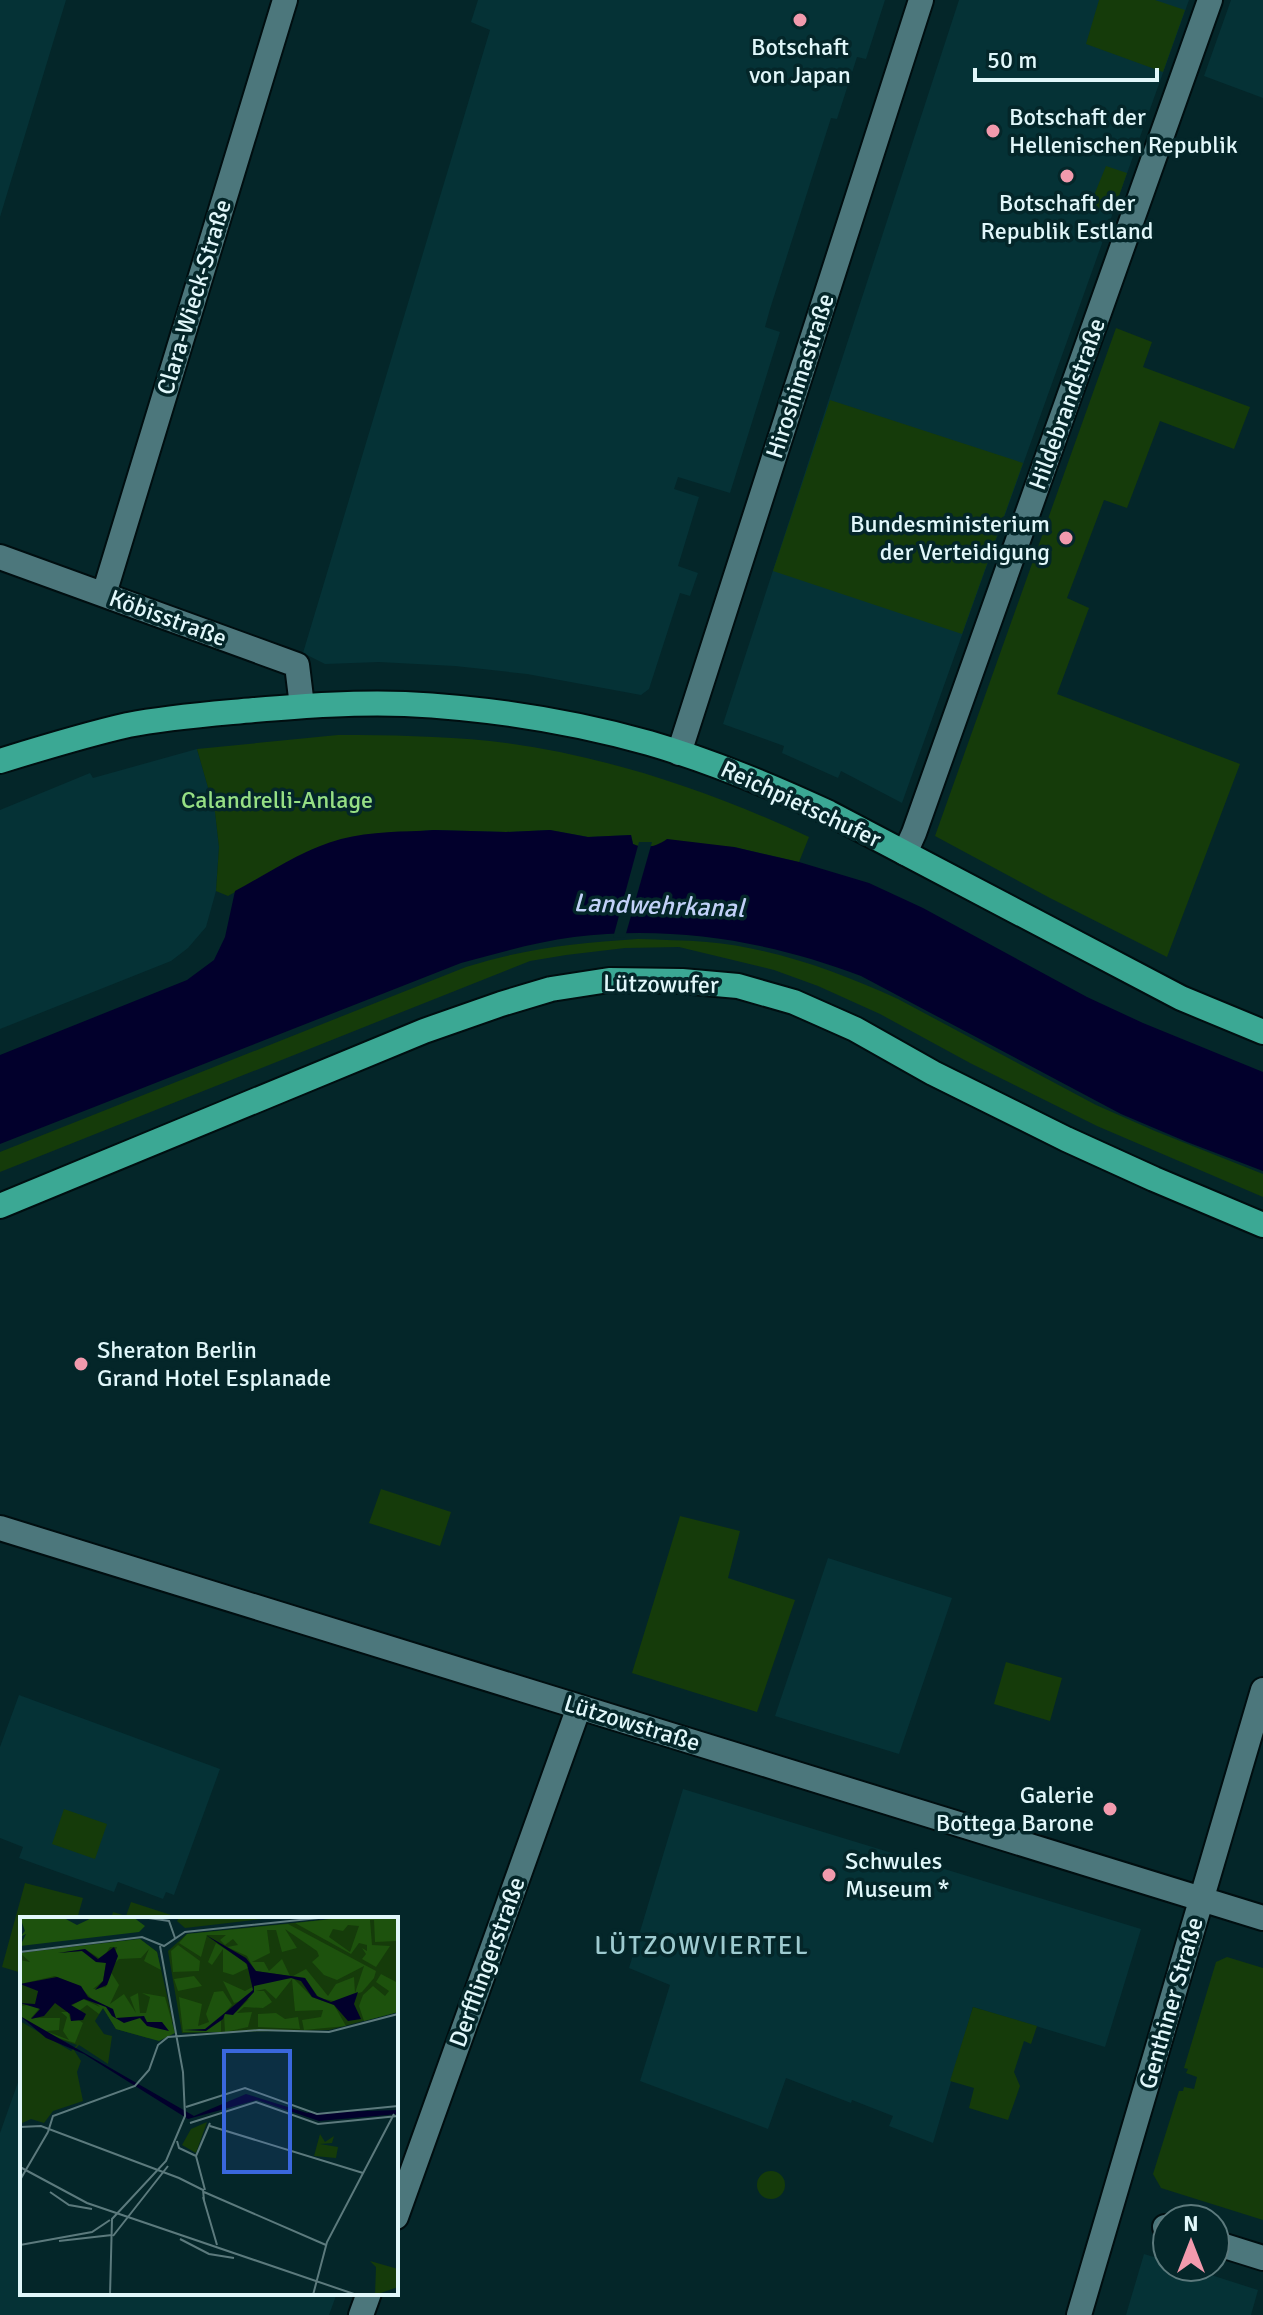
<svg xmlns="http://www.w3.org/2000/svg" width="1263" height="2315" font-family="Signika,sans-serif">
<rect width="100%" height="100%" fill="#042629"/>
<path fill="#053236" d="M0,0H66L0,217Z
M478,0H885L866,59L857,57L837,119L831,118L770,309L765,327L780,332L730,493L678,477L674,489L699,497L678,566L698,573L690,596L680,593L649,689L641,695L527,674L455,666L379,662L325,664L303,653L490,30L471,22Z
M959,0H1189L902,803L841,771L838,778L782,753L784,746L723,724Z
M1231,0H1263V98L1204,76Z
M197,749L215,811L219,847L216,891L206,927L188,948L171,961L0,1029V810L90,773L93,778Z
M828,1558L952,1598L899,1754L775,1716Z
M19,1695L220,1769L174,1895L166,1892L163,1899L118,1882L114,1892L19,1858L23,1847L0,1838V1747Z
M683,1789L1141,1929L1105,2047L973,2007L933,2143L889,2126L893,2116L852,2100L851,2103L786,2078L768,2129L640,2081L670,1985L629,1968Z
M22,2071V2293H337L329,2315H0V2133Z
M1144,2254L1167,2261V2267H1186L1258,2290L1251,2315H1126Z"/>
<path fill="#153b0a" d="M1099,0H1155L1185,10L1163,72L1086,44Z
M1106,166L1127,173L1113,213L1090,205Z
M1116,328L1152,342L1143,367L1250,407L1234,449L1160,421L1127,508L1104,500L1067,598L1089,608L1057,694L1240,764L1167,957L1050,898L935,836Z
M830,400L1023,463L962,634L773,571Z
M338,735C389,735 440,736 490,741C602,754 708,790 809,837L799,862L734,847L638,846L633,844L631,835L588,837L550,830L506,832L434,830L367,835L313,849L228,896L216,891L219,847L215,812L197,749Z
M638,939C661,940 684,940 707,942C774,948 837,971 898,999L1096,1105L1155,1131L1263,1174V1197L1097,1126L970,1063L880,1014L818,986L774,970L679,947L625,948L566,955L530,961L0,1172V1152L466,967C527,948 576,943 638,939Z
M381,1489L451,1512L440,1546L369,1523Z
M680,1516L740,1531L728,1578L795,1600L757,1712L632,1673Z
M1006,1662L1062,1678L1050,1721L994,1704Z
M64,1809L107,1824L95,1859L52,1844Z
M25,1883L83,1898L77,1919H22V1973L2,1967Z
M131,1902L171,1915L169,1919H111L113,1912L126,1916Z
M1227,1957L1263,1968V2220L1161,2188L1153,2174L1179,2091H1183L1184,2087L1194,2089L1197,2077L1186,2073L1188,2069L1184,2068L1216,1962Z
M973,2007L1037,2026L1031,2044L1024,2041L1014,2072L1020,2086L1008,2120L969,2108L974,2088L950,2081Z
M757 2185a14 14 0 1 1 28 0a14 14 0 1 1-28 0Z"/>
<path fill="#02002c" d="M434,830L506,832L550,830L588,837L631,835L633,844C645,850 657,846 667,839L734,847L799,862L869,883L923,908L1087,997L1143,1023L1263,1072V1171L1187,1142L1121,1114L861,976C769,941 673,925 574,937C536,942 498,953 461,963L0,1144V1055L187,980L214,960L225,937L235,891C269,873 303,849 341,839C371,831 404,832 434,830Z"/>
<path fill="#042629" d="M639,842H652L625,937L613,938Z"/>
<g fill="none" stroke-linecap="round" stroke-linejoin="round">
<defs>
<path id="minor" d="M0,557L297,665L302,706
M104,594L285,0
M679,753L921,0
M905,853L914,833L1210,0
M0,1528L1263,1918
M396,2217L579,1707
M1165,2227H1167
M1215,2243L1263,2258
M361,2315L369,2293
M1079,2315L1263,1690"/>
<path id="major" d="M0,761C42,748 84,735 128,725C169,717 212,714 254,710C303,706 355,702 405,704C486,708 570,721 649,743C711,761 771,786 829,813L1181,998L1263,1032
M0,1206L424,1031L501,1004L551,989L609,980L682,981L738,986L794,1002L855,1029L933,1073L1066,1139L1154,1179L1263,1225"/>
</defs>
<use href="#minor" stroke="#000e10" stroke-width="28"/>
<use href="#major" stroke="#000e10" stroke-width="28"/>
<use href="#minor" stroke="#4c777c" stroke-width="24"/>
<use href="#major" stroke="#3ba894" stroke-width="24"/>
</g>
<g fill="#f29aad" stroke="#042629" stroke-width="3">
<circle cx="800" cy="20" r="8"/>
<circle cx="993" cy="131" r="8"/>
<circle cx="1067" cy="176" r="8"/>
<circle cx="1066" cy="538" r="8"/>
<circle cx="81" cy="1364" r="8"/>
<circle cx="1110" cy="1809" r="8"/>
<circle cx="829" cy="1875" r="8"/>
</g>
<g text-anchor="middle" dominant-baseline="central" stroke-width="7" stroke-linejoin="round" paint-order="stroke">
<g font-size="24" fill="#e1f7fa" stroke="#042629" text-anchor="start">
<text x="800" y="47" text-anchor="middle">Botschaft<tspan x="800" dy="28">von Japan</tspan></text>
<text x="1009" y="117">Botschaft der<tspan x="1009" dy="28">Hellenischen Republik</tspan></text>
<text x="1067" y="203" text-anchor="middle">Botschaft der<tspan x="1067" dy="28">Republik Estland</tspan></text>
<text x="1050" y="524" text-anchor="end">Bundesministerium<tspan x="1050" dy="28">der Verteidigung</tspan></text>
<text x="97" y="1350">Sheraton Berlin<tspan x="97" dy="28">Grand Hotel Esplanade</tspan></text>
<text x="1094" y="1795" text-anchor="end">Galerie<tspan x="1094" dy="28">Bottega Barone</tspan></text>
<text x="845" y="1861">Schwules<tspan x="845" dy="28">Museum *</tspan></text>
</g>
<g font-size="24" fill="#e1f7fa" stroke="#042629">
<text transform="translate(194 297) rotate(-73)">Clara-Wieck-Straße</text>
<text transform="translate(800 376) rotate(-72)">Hiroshimastraße</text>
<text transform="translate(1067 404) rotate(-70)">Hildebrandstraße</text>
<text transform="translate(168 618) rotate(20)">Köbisstraße</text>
<text transform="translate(801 804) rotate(25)">Reichpietschufer</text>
<text transform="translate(661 984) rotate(1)">Lützowufer</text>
<text transform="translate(632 1723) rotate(17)">Lützowstraße</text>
<text transform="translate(487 1962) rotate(-70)">Derfflingerstraße</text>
<text transform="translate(1171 2003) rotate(-74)">Genthiner Straße</text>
</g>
<g font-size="24" fill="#96df84" stroke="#042629">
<text x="277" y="800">Calandrelli-Anlage</text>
</g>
<g font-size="26" font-style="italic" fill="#c2d1f8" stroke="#042629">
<text transform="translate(659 906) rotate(2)">Landwehrkanal</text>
</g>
<g font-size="26" letter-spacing="2" fill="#9ecbd0" stroke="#042629">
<text x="702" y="1946">LÜTZOWVIERTEL</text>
</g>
</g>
<g transform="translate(20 1917)">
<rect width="378" height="378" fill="#042629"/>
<path d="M160,0H259L165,11L157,4ZM331,0H378V95L309,113L162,116L148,34L167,17ZM120,22L137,35L153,105L128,121L96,112L83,91L75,104L84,117L92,119L88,147L59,128L54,133L61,144L57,155L63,184L33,194L24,206L11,202L0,207V104L51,134L57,128L30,119L0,99V36ZM187,205L176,236L162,228L171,212ZM300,217L305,225L314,219L312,226L300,227L318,230L316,241L294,239ZM350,344L378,352V370L355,378L356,350Z" fill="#153b0a"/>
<path d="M0,0H42L57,8L74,0H113L125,9L119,15L0,29L6,17L0,20L5,14ZM331,0H378L377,24L355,25L354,3H350L352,28L370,29L356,50L342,42L346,37L342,31L347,34V28L339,26L331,37L275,6ZM328,8L339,9L330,35L309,20L313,12L323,14ZM268,7L356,54L354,61L342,75L321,82L326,85L319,87L322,92L316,90L319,85L299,81L285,61L273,59L286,52L308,79L316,67L334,60L335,76L344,49L317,63L304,58L292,45L299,39L297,34L265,12L277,31L262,35L256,13H247L250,36L232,45H244L249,54L262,42L270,59L235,54L227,39L207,30L218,28L213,22L205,28L200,23L206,18H187L181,40L159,26L167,17ZM120,22L137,35L141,53L124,44L129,32L121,41L99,42L90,51L97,30H90L82,43L65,32L38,36L62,34L86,46L83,64L73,72L86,70L89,52L99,68L90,87L104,77L116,96L110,80L118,76L120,96H126L130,80L122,76L145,80L155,116L139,124L96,112L83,91L79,97L67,88L59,94L51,89L63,82L80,90L64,74L59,82L52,83L53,72L61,73L59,69L35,59L0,67V43L10,45L0,36ZM196,26L225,45L228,51L213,58L203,55V32L192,48L188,45ZM158,28L180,44L179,54L153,55L151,34ZM361,57L378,66V95L344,104L339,89L343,78L353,69L365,79L369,74L356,65ZM174,59L182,69L158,74L154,62ZM273,61L292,80L314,88L326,109L284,113L282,103L301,100L303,93L275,94L272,62L256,82L245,72L236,74H244L252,85L243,91L224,90L217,96L232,95L228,110L205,115L204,98L195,105L201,103V115H163L159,80L182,87L178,109L189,105L186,97L194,75L203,74L212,88L204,97L216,95L229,82L214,86L203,64L225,74L246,63ZM18,69L30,79L11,101H40L39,113L26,114L49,123L43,114L47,100L41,95H48L51,104L56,101L63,106L55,126L29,118L0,99V89L17,87ZM256,96L265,102L278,100L280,112L238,110V97Z" fill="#1d520d" fill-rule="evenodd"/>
<path d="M186,18L226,41L236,54L285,61L297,79L311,85L338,75L334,87L341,102L328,104L314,88L292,80L281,64L271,61L234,69V75L213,98L205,97L203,102L186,114L163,113L185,112L233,73L227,47ZM94,30L98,39L87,68L75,73L83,64L86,46L76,45L62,34L38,36L65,32L78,42ZM37,60L61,69L68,80L93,92L96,101L124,99L127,105H142L149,114L127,109L120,101L104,106L92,99L86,90L64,82L51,88L66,97L63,103L51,104L50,97L35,86L24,99L11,102L20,92L0,86L15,87L18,74L0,67ZM0,99L174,199L226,177L287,196L378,193V197L299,204L237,183L168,202L64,137L26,121Z" fill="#02002c"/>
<path fill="none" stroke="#5c7a7d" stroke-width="2" d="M122,0L149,4L155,21M0,35L122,20L144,29L165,15L308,0M166,190L225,171L297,197L378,189M170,206L236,185L298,207L378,199M190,209L343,256M0,210L21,209L159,261L183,273L184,283M28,215L33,199L115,169L129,153L138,128L148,120L239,113L309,115L378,97M157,224L159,231L176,239M176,239L185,273M176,239L190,206M0,250L67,286L337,378M0,263L28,215M30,275L49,288L72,292M184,275L306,328M183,280L197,328M93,319L148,249M160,322L189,337L214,341M39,324L92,318M0,328L72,315L90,303M90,378L92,302L146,244L165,199L163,155L140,29M293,378L307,325L374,197"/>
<path fill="#3a67dd" fill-opacity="0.15" stroke="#3a67dd" stroke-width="4" d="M204,134H270V255H204Z"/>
<rect width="378" height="378" fill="none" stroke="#e1f7fa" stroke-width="4"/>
</g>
<g transform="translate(1191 2243)"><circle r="38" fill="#042629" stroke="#5c7a7d" stroke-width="2"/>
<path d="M0-6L14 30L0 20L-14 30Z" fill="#f29aad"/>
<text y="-12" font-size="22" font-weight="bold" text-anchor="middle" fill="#e1f7fa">N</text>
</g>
<path d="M975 68v12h182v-12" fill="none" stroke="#e1f7fa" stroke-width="4"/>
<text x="987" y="68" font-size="24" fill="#e1f7fa" stroke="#042629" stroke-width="6" paint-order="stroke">50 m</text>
</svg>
